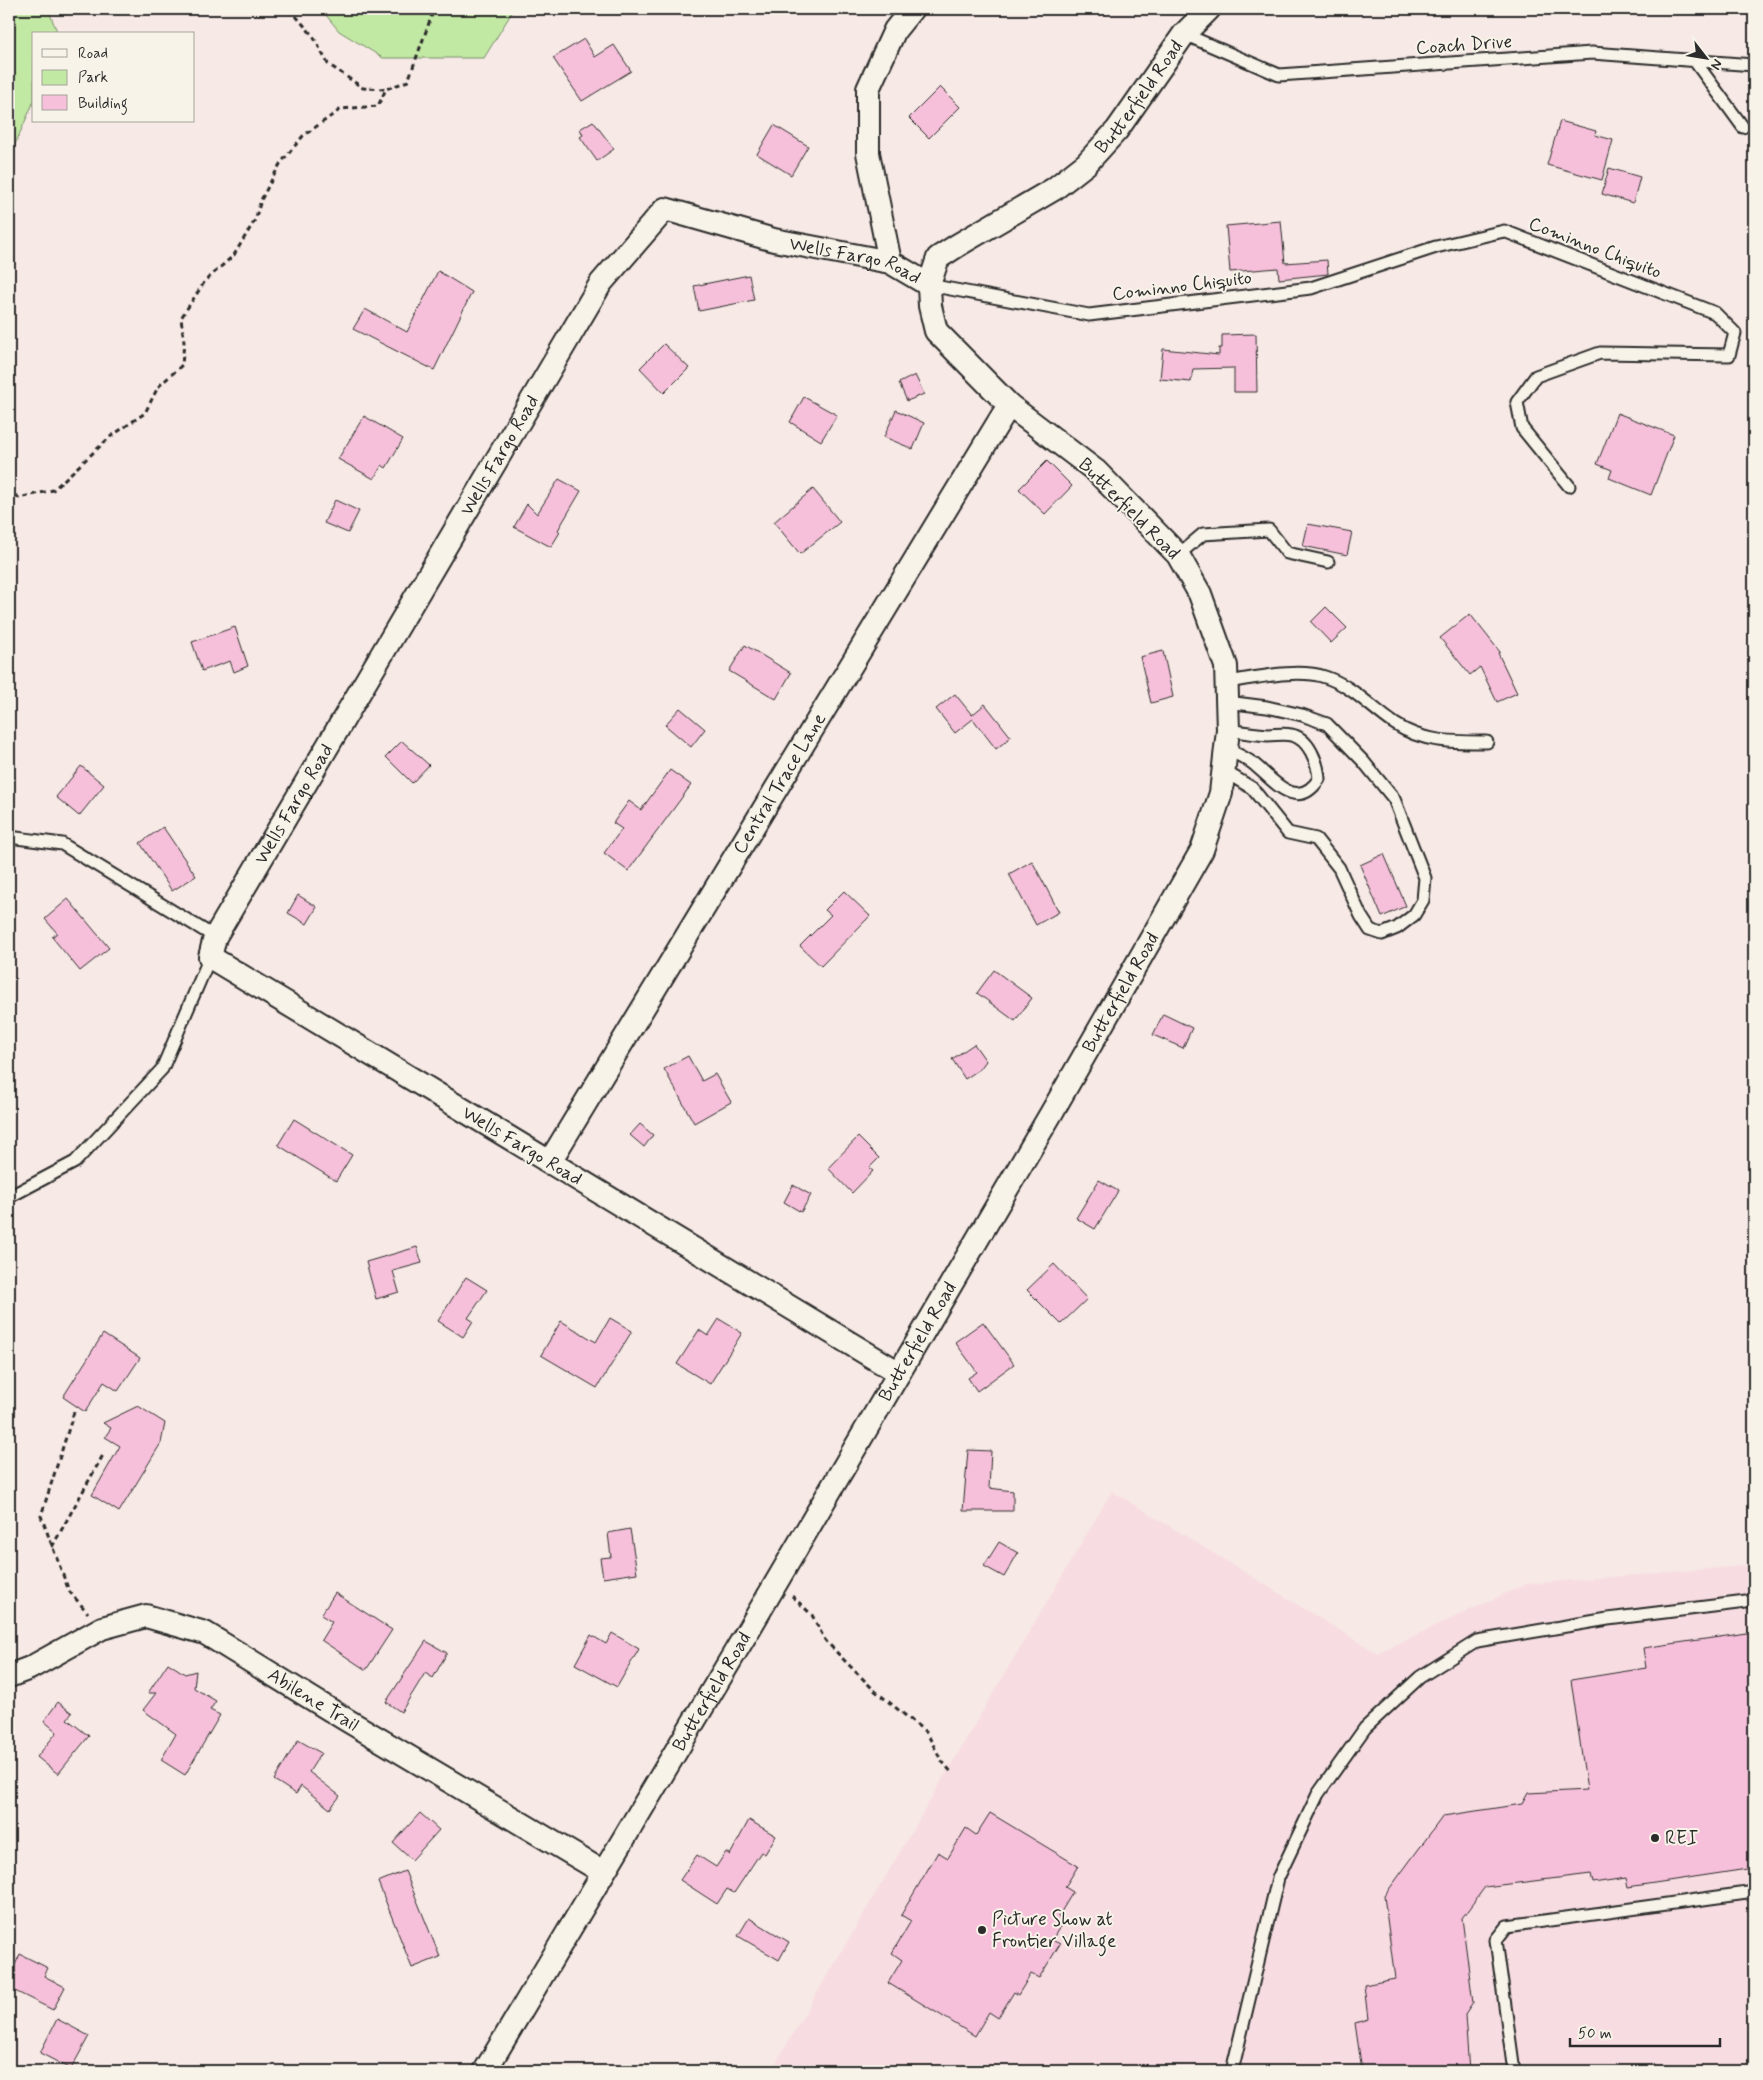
<svg xmlns="http://www.w3.org/2000/svg" width="1763" height="2080" font-family="Mynerve,sans-serif">
<rect width="100%" height="100%" fill="#f7e9e5"/>
<filter id="ink" filterUnits="userSpaceOnUse"><feTurbulence type="fractalNoise" baseFrequency=".02" numOctaves="2"/><feDisplacementMap in="SourceGraphic" scale="10" xChannelSelector="R" yChannelSelector="G"/><feConvolveMatrix kernelMatrix="1 2 1 2 8 2 1 2 1" color-interpolation-filters="sRGB"/></filter>
<g filter="url(#ink)">
<path fill="#f7dde2" d="M1112,1491L1377,1653L1526,1584L1754,1565V2071H771Z"/>
<path fill="#c2e9a4" stroke="#768a68" d="M9,9H48L58,34H34V101L9,158Z
M321,9H514L484,58H383L339,31Z"/>
<path fill="#f6c0da" stroke="#2b2b2b" d="M584,39L595,57L614,45L631,71L582,101L553,58Z
M940,87L960,107L929,138L909,118Z
M593,121L614,149L597,161L580,137L583,135L580,129Z
M1560,121L1596,131L1595,135L1613,140L1602,180L1547,165Z
M774,125L808,146L791,175L757,154Z
M1609,168L1640,177L1633,203L1602,194Z
M1281,221L1285,263L1327,260L1328,274L1279,279L1278,268L1230,272L1226,226Z
M438,271L472,292L434,370L353,329L365,309L407,332Z
M749,275L754,300L699,311L694,286Z
M1256,334L1257,392H1234V368L1193,369L1191,382L1160,379L1163,349L1219,355V348H1222V335Z
M664,344L689,368L664,393L640,368Z
M915,375L924,394L907,401L899,383Z
M804,397L837,415L821,441L790,422Z
M896,410L924,423L913,449L884,437Z
M1617,413L1674,435L1651,495L1609,478L1612,470L1597,464Z
M364,416L403,439L386,468L382,465L374,479L338,459Z
M1047,461L1072,486L1045,514L1019,489Z
M559,479L581,491L558,530L560,532L551,547L514,527L527,504L537,514Z
M813,489L840,522L800,554L774,522Z
M335,500L359,511L348,533L324,523Z
M1308,524L1352,532L1347,555L1303,546Z
M1326,607L1347,628L1331,643L1311,622Z
M1470,614L1500,652L1498,653L1517,693L1497,702L1480,667L1470,675L1440,638Z
M235,627L248,666L234,672L230,661L202,671L192,642Z
M745,645L791,673L776,699L729,671Z
M1163,651L1173,697L1151,703L1140,657Z
M955,694L972,715L985,704L1011,737L996,749L973,719L955,733L936,709Z
M680,708L705,729L691,747L665,725Z
M402,741L429,765L412,783L386,757Z
M81,766L104,785L79,816L56,797Z
M670,770L691,785L628,871L604,853L622,829L613,823L629,801L641,810Z
M163,827L196,876L172,891L140,843Z
M1384,854L1406,906L1382,917L1360,865Z
M1032,861L1059,912L1036,925L1009,874Z
M844,891L870,916L821,966L800,946L831,915L825,910Z
M298,895L317,907L307,924L288,913Z
M68,899L109,948L80,971L52,937L57,933L45,919Z
M994,970L1032,998L1015,1021L977,993Z
M1163,1014L1192,1028L1183,1048L1153,1035Z
M974,1044L986,1061L980,1069L965,1079L952,1059Z
M688,1056L702,1081L715,1074L731,1102L694,1123L664,1069Z
M294,1119L352,1155L336,1181L278,1145Z
M640,1124L653,1135L644,1147L630,1135Z
M858,1137L879,1158L869,1168L873,1171L852,1193L828,1168Z
M1099,1180L1118,1191L1095,1229L1076,1218Z
M793,1185L811,1195L801,1212L784,1202Z
M417,1247L422,1263L393,1271L399,1292L376,1299L366,1262Z
M1054,1264L1087,1299L1061,1324L1027,1290Z
M466,1277L487,1290L468,1318L473,1321L463,1337L438,1321Z
M610,1318L632,1331L597,1388L541,1355L561,1321L596,1342Z
M719,1319L742,1333L710,1384L677,1364L699,1330L708,1336Z
M983,1322L1014,1364L977,1391L968,1378L977,1372L955,1342Z
M103,1334L140,1358L118,1391L104,1382L85,1412L63,1397Z
M138,1406L165,1423L161,1443L119,1512L92,1495L120,1446L105,1437L111,1428L103,1423Z
M968,1450L991,1451L989,1488L1013,1491V1511H963Z
M630,1529L637,1573L603,1578L600,1558L611,1557L608,1533Z
M999,1542L1018,1553L1004,1577L984,1566Z
M335,1593L392,1630L366,1670L321,1640L332,1622L321,1615Z
M1754,1632V1868L1628,1887L1626,1878L1593,1883L1591,1874L1485,1887L1462,1918L1473,2003L1465,2015L1469,2071H1362L1355,2023L1368,2019L1364,1985L1395,1979L1384,1896L1443,1816L1522,1804L1528,1793L1587,1790L1571,1680L1646,1668L1643,1648Z
M612,1633L639,1649L617,1687L575,1664L591,1635L606,1644Z
M426,1641L447,1653L433,1678L425,1673L401,1712L386,1702Z
M168,1663L185,1674L196,1671L194,1688L216,1701L210,1710L220,1715L185,1775L161,1760L176,1734L143,1710L156,1693H148Z
M58,1702L72,1713L67,1719L89,1736L58,1774L37,1757L57,1732L44,1721Z
M298,1740L321,1753L309,1772L340,1796L330,1809L301,1786L296,1794L274,1780Z
M420,1813L439,1830L412,1860L393,1843Z
M990,1813L1078,1866L1065,1887L1073,1892L1058,1917L1064,1920L1052,1940L1060,1944L1039,1978L1031,1974L1018,1995L1014,1992L998,2018L989,2012L975,2036L888,1983L902,1960L892,1953L911,1921L901,1915L938,1852L948,1858L966,1828L976,1835Z
M749,1820L776,1836L765,1854L761,1852L734,1893L727,1889L717,1904L680,1880L697,1855L716,1867L726,1852L730,1855Z
M405,1871L440,1957L412,1968L378,1882Z
M749,1918L789,1942L779,1960L738,1936Z
M20,1954L48,1968L44,1976L65,1987L53,2010L9,1988V1962L15,1965Z
M57,2019L89,2036L71,2069L40,2053Z"/>
<g fill="none" stroke-linecap="round" stroke-linejoin="round">
<defs>
<path id="lane" d="M1184,34L1279,75L1592,53L1754,65
M1694,60L1743,127
M929,285L1089,315L1311,288L1436,247L1504,231L1715,313L1735,333L1729,355L1600,353L1536,376L1517,402L1522,428L1569,486
M1178,555L1203,534L1269,530L1287,553L1328,562
M1226,682C1255,678 1298,668 1325,677C1353,686 1371,708 1395,724C1423,743 1455,742 1487,742
M1227,749C1236,754 1247,758 1255,765C1274,781 1297,812 1319,779C1318,763 1309,738 1291,735C1284,733 1275,735 1268,735C1254,734 1241,732 1228,730
M1224,771L1252,788L1288,833L1316,839L1339,868L1361,916L1370,930L1382,934L1397,928L1414,915L1423,900L1425,878L1394,799L1363,761L1327,724L1302,715L1267,707L1227,702
M9,837L62,844L215,937
M9,1197L75,1162L162,1069L210,957
M1232,2071L1278,1878L1318,1794L1365,1728L1420,1677L1477,1641L1608,1619L1754,1601
M1514,2071L1496,1940L1507,1926L1754,1892"/>
<g id="street">
<path d="M890,262L868,153V89L895,30L912,9"/>
<path id="s1" d="M549,1163L1009,405"/>
<path id="s2" d="M899,1373L210,957L215,937L601,283L665,209L774,240L890,262L929,285"/>
<path id="s3" d="M9,1676L30,1668L102,1628L146,1616L205,1633L345,1719L603,1872"/>
<path id="s4" d="M485,2071L749,1629L1052,1112L1202,850L1221,793L1228,730L1226,666L1200,594L1178,555L1096,471L1009,405L936,331L930,306L929,285L938,258L958,245L1054,189L1086,164L1117,130L1184,34L1209,9"/>
</g>
</defs>
<use href="#lane" stroke="#2b2b2b" stroke-width="15"/>
<use href="#street" stroke="#2b2b2b" stroke-width="26"/>
<path stroke="#2b2b2b" stroke-width="3" stroke-dasharray="5 4" stroke-linecap="butt" d="M290,9L313,36L328,64L363,88L386,89
M9,489L19,498L53,490L110,437L145,413L158,387L182,365L184,342L181,318L205,281L234,255L255,220L261,200L280,164L303,136L341,109L378,106L386,89L408,81L434,9
M74,1412L41,1516L69,1591L88,1613
M52,1547L103,1455
M792,1596L812,1615L825,1640L844,1660L874,1690L927,1733L941,1760L952,1773"/>
<use href="#lane" stroke="#f7f3e8" stroke-width="11"/>
<use href="#street" stroke="#f7f3e8" stroke-width="22"/>
</g>
</g>
<g fill="#2b2b2b" stroke="#f7f3e8" stroke-width="2">
<circle cx="1655" cy="1838" r="5"/>
<circle cx="982" cy="1930" r="5"/>
</g>
<g text-anchor="middle" dominant-baseline="central" stroke-width="4" stroke-linejoin="round" paint-order="stroke">
<g font-size="19" fill="#2b2b2b" stroke="#f7f3e8">
<text transform="translate(1464 45) rotate(-4)">Coach Drive</text>
<text stroke="none"><textPath href="#s4" startOffset="2392">Butterfield Road</textPath></text>
<text transform="translate(1595 248) rotate(21)">Cominno Chiquito</text>
<text stroke="none"><textPath href="#s2" startOffset="1880">Wells Fargo Road</textPath></text>
<text transform="translate(1182 286) rotate(-7)">Cominno Chiquito</text>
<text stroke="none"><textPath href="#s2" startOffset="1385">Wells Fargo Road</textPath></text>
<text transform="translate(1129 509) rotate(45)">Butterfield Road</text>
<text stroke="none"><textPath href="#s1" startOffset="444">Central Trace Lane</textPath></text>
<text stroke="none"><textPath href="#s2" startOffset="980">Wells Fargo Road</textPath></text>
<text stroke="none"><textPath href="#s4" startOffset="1252">Butterfield Road</textPath></text>
<text transform="translate(522 1146) rotate(31)">Wells Fargo Road</text>
<text stroke="none"><textPath href="#s4" startOffset="848">Butterfield Road</textPath></text>
<text stroke="none"><textPath href="#s4" startOffset="442">Butterfield Road</textPath></text>
<text stroke="none"><textPath href="#s3" startOffset="339">Abilene Trail</textPath></text>
</g>
<g font-size="19" fill="#2b2b2b" stroke="#f7f3e8" text-anchor="start">
<text x="1665" y="1838">REI</text>
<text x="992" y="1919">Picture Show at<tspan x="992" dy="22">Frontier Village</tspan></text>
</g>
</g>
<rect width="1763" height="2080" fill="none" stroke="#f7f3e8" stroke-width="30"/>
<rect x="15" y="15" width="1733" height="2050" fill="none" stroke="#2b2b2b" stroke-width="2" filter="url(#ink)"/>
<rect x="32" y="32" width="162" height="90" fill="#f7f3e8" stroke="#a5a39c"/>
<rect x="42" y="49" width="25" height="8" fill="#f7f3e8" stroke="#a5a39c"/>
<text x="78" y="58" font-size="15" fill="#2b2b2b">Road</text>
<rect x="42" y="70" width="25" height="15" fill="#c2e9a4" stroke="#a5a39c"/>
<text x="78" y="82" font-size="15" fill="#2b2b2b">Park</text>
<rect x="42" y="95" width="25" height="15" fill="#f6c0da" stroke="#a5a39c"/>
<text x="78" y="108" font-size="15" fill="#2b2b2b">Building</text>
<g transform="translate(1706 58) rotate(121)" stroke="#f7f3e8" stroke-width="4" paint-order="stroke">
<path d="M0-4L9 19L0 12L-9 19Z" fill="#2b2b2b"/>
<text y="-8" font-size="14" font-weight="bold" text-anchor="middle" fill="#2b2b2b">N</text>
</g>
<path d="M1570 2038v8h150v-8" fill="none" stroke="#2b2b2b" stroke-width="2.5"/>
<text x="1578" y="2038" font-size="15" fill="#2b2b2b" stroke="#f7f3e8" stroke-width="4" paint-order="stroke">50 m</text>
</svg>
